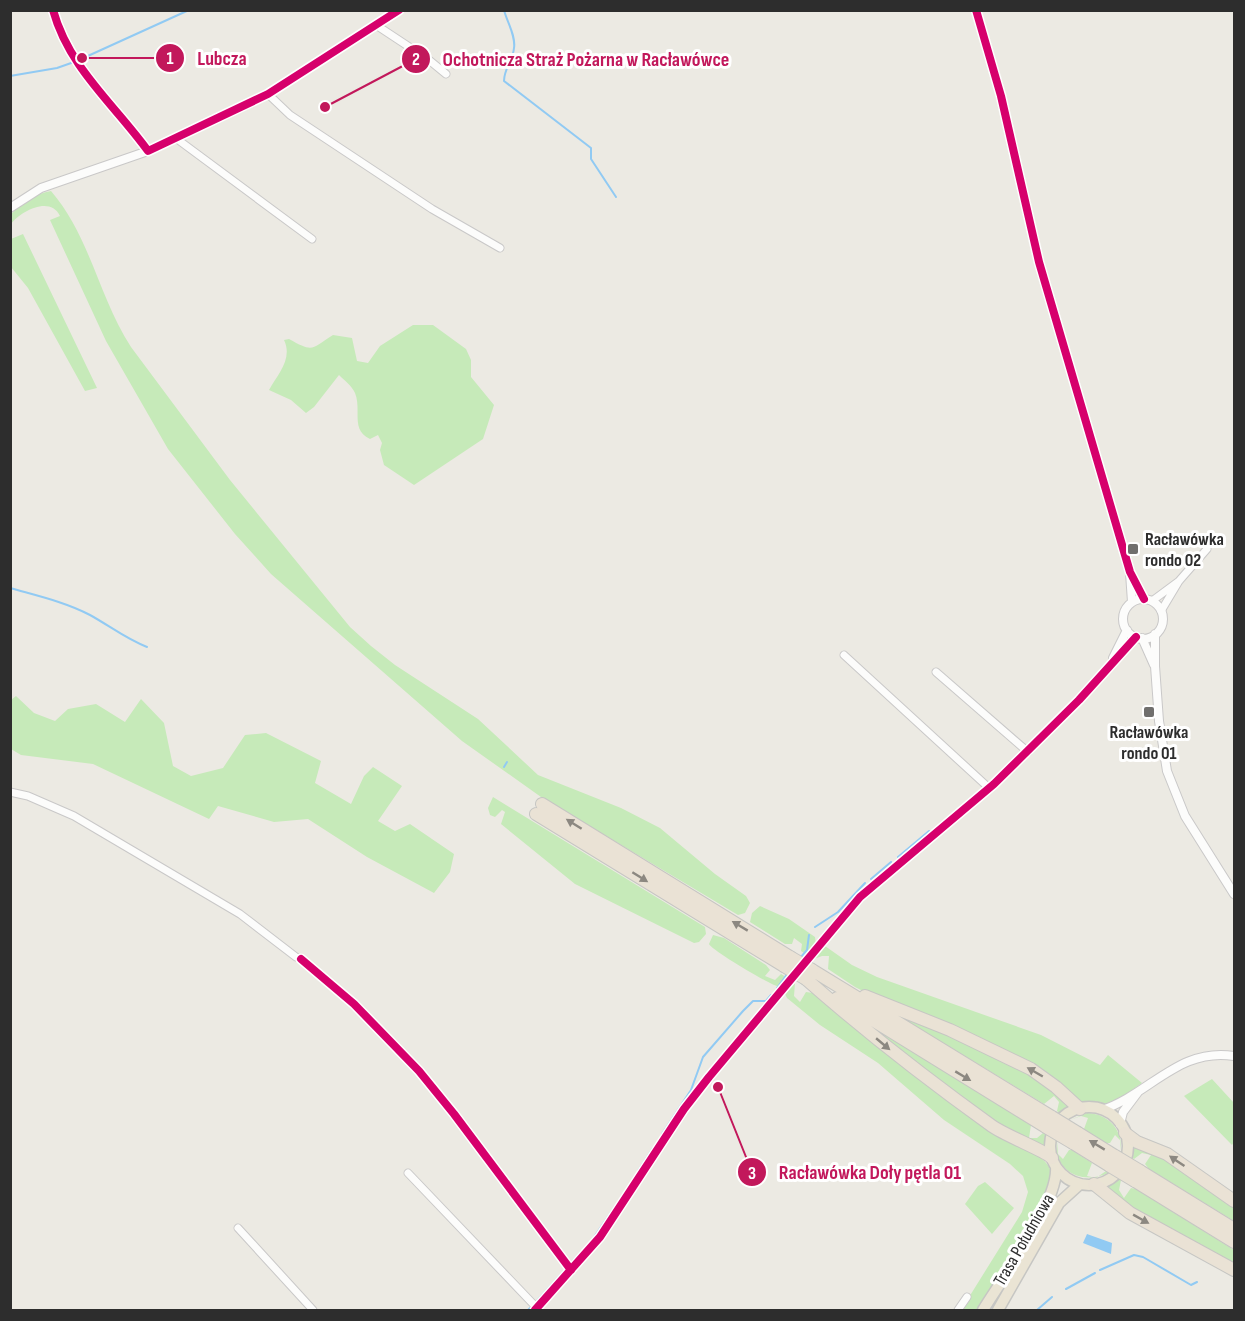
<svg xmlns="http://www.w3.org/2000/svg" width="1245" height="1321" font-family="'Sofia Sans Condensed',sans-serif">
<rect width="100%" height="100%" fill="#eceae3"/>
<path fill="#c6eab9" d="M51,191C90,236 99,298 131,347L230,480L350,627L371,646L395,665L478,719L538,775L621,808L660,828L715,874L746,896L750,903L745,913L738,915L541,797L462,741L271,574L235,534L168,449L106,341L50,220L60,216C50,195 20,212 11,224V214C22,204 36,193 51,191Z
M23,234L97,388L85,391L28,288L11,267V239Z
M413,325H433L466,349L471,360V377L494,405L483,439L414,485L384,465L380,450L382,443L378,435L370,439C350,430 362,410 355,393C352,386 344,380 339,375L314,407L306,413L291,400L269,390C278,374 293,359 284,340L289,339C314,353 311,349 333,335L352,338L357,361L368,363L380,346Z
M16,696L34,713L55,721L68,709L96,704L125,722L141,699L164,723L173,766L191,776L223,768L245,735L266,733L321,761L315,783L351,804L364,776L373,767L402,786L378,821L395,831L410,824L454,854L450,872L434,893L367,857L308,819L274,822L218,806L209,819L93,764L21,755L11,749V700Z
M493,797L705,927L706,934L699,942L694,943L575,884L501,824L505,812L502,810L495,817L490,815L488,808Z
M760,906L789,919L815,937L816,944L807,955L801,951L802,944L794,938L792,944H785L750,922L752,913Z
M713,935L724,938L766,965L770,970L765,976L775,980L781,974L788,978L780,987C775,988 711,950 709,944Z
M825,946L852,965L877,977L1041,1035L1100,1065L1108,1055L1142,1083C1119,1099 1109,1109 1080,1102L855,987L828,969L829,956H822L814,959Z
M795,983L794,996L800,1002L806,992L813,993L1041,1158C1047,1163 1052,1169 1051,1177C1047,1210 997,1279 979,1310H961L1022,1212L1028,1192L1023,1176L1010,1164L944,1120L878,1063L820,1025L787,998L785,994Z
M892,1012L949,1033L1036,1077L1069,1107L1060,1114L1057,1111L1059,1102L1054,1096L1044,1104Z
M866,1023L1031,1125L1029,1138H1037L1043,1133L1047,1135L1045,1147L999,1126Z
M1212,1079L1234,1103V1142L1232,1145L1184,1096Z
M1087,1113C1109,1114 1123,1130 1121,1151L1120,1140L1115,1135L1110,1143H1106L1084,1129L1088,1118L1081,1116L1070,1120Z
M1057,1141L1058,1154L1063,1159L1069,1150H1072L1092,1163L1087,1176L1096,1178L1106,1171L1108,1173C1083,1185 1053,1172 1057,1141Z
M1132,1145L1155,1153L1234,1206V1221L1149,1169L1145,1164L1151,1155L1142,1153L1134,1159L1131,1157Z
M1118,1179L1121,1180L1119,1190L1124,1198L1131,1188L1136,1189L1234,1250V1264L1133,1210L1106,1187Z
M985,1182L1014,1208L992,1234L965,1204L978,1186Z"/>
<path fill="#91caf3" d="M1087,1234L1112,1243L1111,1254L1083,1243Z"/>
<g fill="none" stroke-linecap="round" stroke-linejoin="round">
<path stroke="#91caf3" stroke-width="2" d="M504,10C507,22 516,36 514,48C513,61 504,68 504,81L591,148V159L616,197
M79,60L189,10
M10,76L57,68L74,62
M10,588C38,596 65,602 90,615C110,626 126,639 147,647
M504,767L507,762
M898,857L929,831
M871,879L891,862
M815,927L838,912L865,883
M801,957L807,950L809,935
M777,988L788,973
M662,1134L691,1090L703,1057L743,1011L753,1001H766L771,995
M638,1171L653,1148
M592,1240L616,1205
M571,1263L582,1251
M1100,1270L1134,1255L1143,1257L1191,1285L1197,1282
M1066,1289L1095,1273
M536,1302L564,1271
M528,1310L530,1308
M1037,1310L1052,1297"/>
<defs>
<path id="minor" d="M53,10C69,68 114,104 148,151
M376,25L429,60L446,74
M268,94L290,115L432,209L500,248
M177,139L312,239
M1152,601L1179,581
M1161,611L1179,581L1207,549
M844,655L989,788
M936,672L1028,752
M10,792L28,796L74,816L240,914L296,957
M301,959L354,1004L419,1071L454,1114L571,1270
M408,1173L537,1308
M238,1228L313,1310
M958,1310L967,1297"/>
<path id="tertiary" d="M976,10L1001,96L1039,262L1130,572L1144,599
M10,208L41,188L148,151L268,94L399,10
M1130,573L1132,602
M1123 619a20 20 0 1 1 40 0a20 20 0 1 1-40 0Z
M1155,634V666L1159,721L1167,771L1185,816L1234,894
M1142,638L1154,665
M1113,658L1127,630
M1102,1110C1150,1094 1179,1047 1234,1056
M1120,1124L1123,1112L1138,1092
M535,1310L600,1237L684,1109L709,1077L860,897L994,784L1079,700L1136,637"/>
<path id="trunk" d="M1050 1146a39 39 0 1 1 78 0a39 39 0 1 1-78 0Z
M983,1310C1002,1279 1059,1201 1056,1167
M998,1310L1059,1203L1080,1184"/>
<path id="motorway" d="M542,804L790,957
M536,814L784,966
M812,970L1052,1117
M806,979C865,1031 928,1080 992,1126C1006,1136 1046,1151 1052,1158
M865,996L950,1030L1031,1069L1056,1087L1080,1109
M837,998L1046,1127
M1078,1133L1115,1156
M1125,1133L1137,1142L1167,1154L1234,1201
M1073,1143L1110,1166
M1140,1171L1234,1229
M1135,1181L1234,1242
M1094,1184L1130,1213L1234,1270"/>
</defs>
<use href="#minor" stroke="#c9c8c8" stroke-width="9"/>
<use href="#tertiary" stroke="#c9c8c8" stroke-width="10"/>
<use href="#trunk" stroke="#c6c6c3" stroke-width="13"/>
<use href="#motorway" stroke="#c6c6c3" stroke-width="14"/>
<use href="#minor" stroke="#fcfcfb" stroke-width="7"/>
<use href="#tertiary" stroke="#fcfcfb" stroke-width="8"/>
<use href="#trunk" stroke="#eae4d4" stroke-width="10"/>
<use href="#motorway" stroke="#eae2d5" stroke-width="12"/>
<defs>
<path id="motorway-bridge" d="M790,957L812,970
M784,966L806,979
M1052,1117L1078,1133
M1046,1127L1073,1143
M1115,1156L1140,1171
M1110,1166L1135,1181"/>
</defs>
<use href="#motorway-bridge" stroke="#c6c6c3" stroke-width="14" stroke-linecap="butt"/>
<use href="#motorway-bridge" stroke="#eae2d5" stroke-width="12"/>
<defs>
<path id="cycleway" d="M53,10C69,68 114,104 148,151L268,94L399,10
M976,10L1001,96L1039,262L1130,572L1144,599
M301,959L354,1004L419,1071L454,1114L571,1270
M535,1310L600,1237L684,1109L709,1077L860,897L994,784L1079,700L1136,637"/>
</defs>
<use href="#cycleway" stroke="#fff" stroke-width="11"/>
<use href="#cycleway" stroke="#d6006c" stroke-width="8"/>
</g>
<defs><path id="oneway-solid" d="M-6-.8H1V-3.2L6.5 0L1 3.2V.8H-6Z" transform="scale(1.5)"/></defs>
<g fill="#8c8881">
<use href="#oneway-solid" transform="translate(574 824) rotate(-148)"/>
<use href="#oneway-solid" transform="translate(640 877) rotate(32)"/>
<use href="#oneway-solid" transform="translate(740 926) rotate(-149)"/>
<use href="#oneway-solid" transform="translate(883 1044) rotate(40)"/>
<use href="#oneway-solid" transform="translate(1035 1072) rotate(-150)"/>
<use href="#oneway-solid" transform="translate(963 1076) rotate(31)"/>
<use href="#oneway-solid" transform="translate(1097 1145) rotate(-149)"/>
<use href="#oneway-solid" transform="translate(1177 1161) rotate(-146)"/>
<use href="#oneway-solid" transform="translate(1141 1219) rotate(29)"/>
</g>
<g fill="#706f6d" stroke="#fff" stroke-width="2">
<rect x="1127" y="543" width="12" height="12" rx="3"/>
<rect x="1143" y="706" width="12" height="12" rx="3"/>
</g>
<g text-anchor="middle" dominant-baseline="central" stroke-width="6" stroke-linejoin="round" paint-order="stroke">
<g font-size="18" font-weight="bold" fill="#2d2d2d" stroke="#fff" text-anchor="start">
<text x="1145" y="539">Racławówka<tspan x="1145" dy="21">rondo 02</tspan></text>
<text x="1149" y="732" text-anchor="middle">Racławówka<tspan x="1149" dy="21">rondo 01</tspan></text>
</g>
<g font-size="18" fill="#2d2d2d" stroke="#fff">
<text transform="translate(1024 1240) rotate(-60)">Trasa Południowa</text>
</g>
</g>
<path fill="none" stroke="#c2185b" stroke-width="2" d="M82 58L170 58M325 107L416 59M718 1087L752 1172"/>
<g fill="#c2185b" stroke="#fff" stroke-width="2">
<circle cx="82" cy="58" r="6"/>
<circle cx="325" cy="107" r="6"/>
<circle cx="718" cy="1087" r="6"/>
<circle cx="170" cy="58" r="15"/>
<circle cx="416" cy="59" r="15"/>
<circle cx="752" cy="1172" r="15"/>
</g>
<g font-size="18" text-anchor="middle" font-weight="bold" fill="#fff">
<text x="170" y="64">1</text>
<text x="416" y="65">2</text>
<text x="752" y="1179">3</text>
</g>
<g font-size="20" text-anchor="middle" font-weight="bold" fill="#c2185b" stroke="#fff" stroke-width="6" stroke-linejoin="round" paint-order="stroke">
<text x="222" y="65">Lubcza</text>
<text x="586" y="66">Ochotnicza Straż Pożarna w Racławówce</text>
<text x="870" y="1179">Racławówka Doły pętla 01</text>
</g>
<rect width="1245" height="1321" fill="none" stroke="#2d2d2d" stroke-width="24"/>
</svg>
